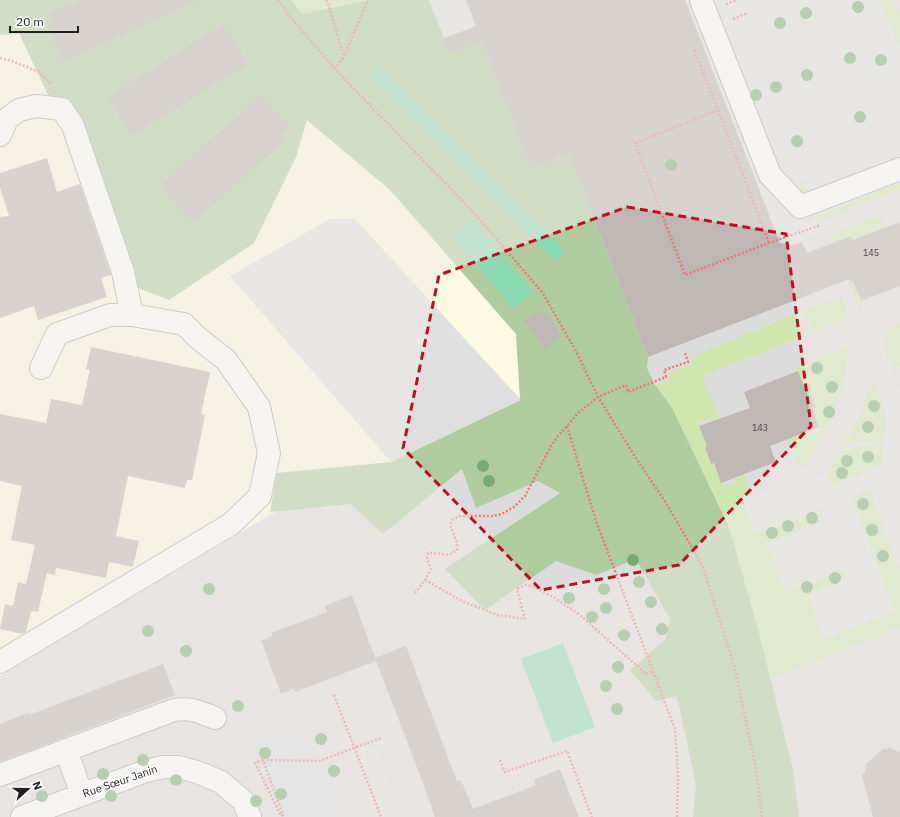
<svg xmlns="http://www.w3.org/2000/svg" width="900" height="817" font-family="'IBM Plex Sans',sans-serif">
<rect width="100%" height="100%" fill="#efebe6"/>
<path fill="#dddcdc" d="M0,0H900V817H0Z"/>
<path fill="#fdfae1" d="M0,0H265L567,383L314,508L304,495L0,676Z"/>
<path fill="#cfe6af" d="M291,0H371L302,14Z
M879,0H893L900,15V46Z
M900,157V160L810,196C804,195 799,191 800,184L804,182L809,193Z
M900,182V189L817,223L814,217Z
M880,215L884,228L852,240L850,236L838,241L847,264L845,266L851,282L853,281L863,305L859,307L831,234Z
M841,296L849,317L812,332L803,311Z
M797,313L806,335L702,376L720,419L712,422L710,418L698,422L707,446L705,448L711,464L714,463L723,487L735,482L733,478L744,474L752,495L741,499L819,509L824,521L767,544L786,592L843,570L847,579L895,612L852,497L869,490L900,571V628L770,679L758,629L729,527L672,408L655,385L670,380L668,373L693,364L692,357Z
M900,323V367L891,366C885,349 879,333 900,323Z
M849,347C846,372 840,397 830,421C823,437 813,452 804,466H798L788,439L807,432L809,436L821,431L812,407L814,406L808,390L806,391L796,367Z
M871,385H873C878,389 880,396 882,402C887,417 887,431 881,446L878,444L855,442L841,447C850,434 858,421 863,407C866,400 867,392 871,385Z
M867,445L875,447L881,450L883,465L831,486L828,478L832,465L838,453L850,448Z"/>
<path fill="#afcc9e" d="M0,0H291L302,14L371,0H429L444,38L466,30L472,45L482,42L531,169L569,154L648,357L647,368L655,385L672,408L729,527L758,629L793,770L799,817H693L696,784L677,696L656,701L630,670L665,640L670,619L636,559L596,575L556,561L485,610L445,569L560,493L538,481L476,508L462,469L383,534L351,504L270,512L277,473L391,462L520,400L516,334L390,190L307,120L296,157L254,243L169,300L138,288L18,31L17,34L0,35Z"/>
<path fill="#89d9b3" d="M379,66L565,251L555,261L369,76Z
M471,219L533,293L513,309L452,235Z
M563,643L595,727L553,743L521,659Z"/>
<path fill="#dfdfdf" d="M429,0H465L474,25L475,26L444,38Z
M664,0H879L900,46V157L809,193L804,182L800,184V187L801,192L804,194L810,196L900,160V182L814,217L822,234L783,249L689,11L671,18Z
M330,219H355L521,400L391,462L230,276Z
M885,347L886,353L900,387V571L869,490L852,497L895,612L824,639L808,595L847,579L843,570L785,592L767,544L824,521L820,510L756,534L741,499L795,477L804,466L828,478L831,485L883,465L881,446L884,439L886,427V420L885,411L881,398L876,388L873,385H871Z
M377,744L397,798L404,817H385L360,750Z"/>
<path fill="#dadbe5" d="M863,441L870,442L878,444L881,446V450L875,447L867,445L850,448L838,453L841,447L855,442Z
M286,728L290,737L307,731L339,815L335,817H275L247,743Z"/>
<path fill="#bfb7b3" d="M80,0H199L63,62L47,27L52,24L48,14Z
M466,0H685L780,243L795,245L802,242L807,253L851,236L852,240L900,222V286L861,301L853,281L851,282L850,279L648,357L569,154L531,169L482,42L448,53L443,39L476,26Z
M223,24L248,64L132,136L107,97Z
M261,95L290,128L282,136L285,140L193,223L160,185Z
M47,158L57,192L80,184L111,275L101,278L107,297L38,320L34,306L0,318V217L9,216L0,188V173Z
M541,312L545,313L548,316L562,336L545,349L524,320L533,313Z
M91,347L210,372L201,414L205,415L192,480H187L185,488L128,476L116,536L139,541L133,567L109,562L106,578L56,568L55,575L47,573L38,612L31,611L26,632L22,634L0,629L5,604L13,606L18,582L26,584L35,545L11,540L22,486L0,481V414L46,423L51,399L82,405L90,370L86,369Z
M798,371L806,391L808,390L815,407H812L819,427L770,446L776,462L721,483L714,463L711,464L705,447L707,446L699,426L750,408L744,392Z
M352,595L375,658L406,646L457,781L461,780L473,809L536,785L534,780L560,769L579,817H435L418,770L376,661L295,692L293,689L281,694L261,640L273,636L271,633L327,612L325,606Z
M163,664L175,695L0,762V724L28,713L29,715Z
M888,747L900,752V817H873L862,775L865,772V770L866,768L865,765L884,748L887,750Z"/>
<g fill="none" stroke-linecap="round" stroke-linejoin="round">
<defs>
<path id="minor" d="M701,0L770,175L800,207L900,169
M0,135L7,119L19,110L36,106L62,109L73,126L123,272L132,315
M0,662L231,524L260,496L269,453L259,407L226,360L198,338L184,324L132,315H110L57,334L41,368
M66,750L82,795
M0,775L174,710C191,707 199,712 215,718
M22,817L146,771L163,767H179L197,772L221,782L243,801L250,817"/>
</defs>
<use href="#minor" stroke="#a3a3a3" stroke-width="24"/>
<path stroke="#f07876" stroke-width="2.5" stroke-dasharray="2 2" stroke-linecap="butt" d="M278,0L288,14L335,69L475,214L542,292L575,349L598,397L634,455L668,506L703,567L735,669L756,769L762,817
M326,0L329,7L344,57
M726,4L737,0
M733,19L746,14V16
M694,50L718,110L635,143L685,275L769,243L821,225
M0,58L12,61L39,72L52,85
M335,69L344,57L368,0
M718,110L769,243
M567,426L596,521L675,729L678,775L677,817
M425,580L464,602L498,615L525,619L517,589L525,585L534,587L555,598L581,616L646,674L653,671
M415,593L425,580L431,569L427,559L428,553H436L449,555L457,550V543L450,525L452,520L459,516H493L502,514L514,507L525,496L550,448L558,436L567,426L578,413L598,397L626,385L628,392L666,377L664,370L688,362L685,353
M334,695L381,817
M263,760L255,763L281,816L283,815L263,760L319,761L381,738
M500,760L505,772L567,751L592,817"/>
<use href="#minor" stroke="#fff" stroke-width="22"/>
</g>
<g fill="#77ab72">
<circle cx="858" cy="7" r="6"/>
<circle cx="806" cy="13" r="6"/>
<circle cx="780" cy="23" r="6"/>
<circle cx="850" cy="58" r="6"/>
<circle cx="881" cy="60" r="6"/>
<circle cx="807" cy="75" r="6"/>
<circle cx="776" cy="87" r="6"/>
<circle cx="756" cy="95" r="6"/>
<circle cx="860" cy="117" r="6"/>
<circle cx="797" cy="141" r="6"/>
<circle cx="671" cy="165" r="6"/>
<circle cx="817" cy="368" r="6"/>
<circle cx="832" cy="387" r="6"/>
<circle cx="874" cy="406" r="6"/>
<circle cx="829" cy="412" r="6"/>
<circle cx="868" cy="427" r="6"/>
<circle cx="868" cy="457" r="6"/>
<circle cx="847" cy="461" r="6"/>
<circle cx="483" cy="466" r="6"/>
<circle cx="842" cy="473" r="6"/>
<circle cx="489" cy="481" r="6"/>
<circle cx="863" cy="504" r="6"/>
<circle cx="812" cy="518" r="6"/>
<circle cx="788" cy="526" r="6"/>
<circle cx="872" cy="530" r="6"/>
<circle cx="772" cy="533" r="6"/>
<circle cx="883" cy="556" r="6"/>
<circle cx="633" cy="560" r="6"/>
<circle cx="835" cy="578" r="6"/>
<circle cx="639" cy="582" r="6"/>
<circle cx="807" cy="587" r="6"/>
<circle cx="209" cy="589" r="6"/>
<circle cx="604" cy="589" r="6"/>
<circle cx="569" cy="598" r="6"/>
<circle cx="651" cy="602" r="6"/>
<circle cx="606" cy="608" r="6"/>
<circle cx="592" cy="617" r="6"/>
<circle cx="662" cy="629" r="6"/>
<circle cx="148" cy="631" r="6"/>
<circle cx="624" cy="635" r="6"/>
<circle cx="186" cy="651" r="6"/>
<circle cx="618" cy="667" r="6"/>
<circle cx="606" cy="686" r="6"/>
<circle cx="238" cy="706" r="6"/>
<circle cx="617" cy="709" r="6"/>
<circle cx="321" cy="739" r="6"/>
<circle cx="265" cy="753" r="6"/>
<circle cx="143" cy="760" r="6"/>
<circle cx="334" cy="771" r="6"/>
<circle cx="103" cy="774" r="6"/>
<circle cx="176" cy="780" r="6"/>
<circle cx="281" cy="794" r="6"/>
<circle cx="42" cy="796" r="6"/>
<circle cx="111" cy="796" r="6"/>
<circle cx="256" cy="801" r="6"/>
</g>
<path d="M0 0H900V817H0ZM627,207L786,234L811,426L679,565L541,590L403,448L439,275Z" fill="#efebe6" fill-opacity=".55" fill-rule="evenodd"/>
<path fill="none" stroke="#c00e1e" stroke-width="3" stroke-dasharray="8 5" stroke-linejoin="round" d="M627,207L786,234L811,426L679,565L541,590L403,448L439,275Z"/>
<g text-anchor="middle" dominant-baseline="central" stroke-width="3" stroke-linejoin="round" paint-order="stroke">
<g font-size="9" fill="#474544">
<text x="871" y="252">145</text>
<text x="760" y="427">143</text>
</g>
<g font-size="11" fill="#1f1f1f" stroke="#fff">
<text transform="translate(120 781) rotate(-19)">Rue Sœur Janin</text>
</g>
</g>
<g transform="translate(28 789) rotate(69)" stroke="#ffffff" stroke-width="3" paint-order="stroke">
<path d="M0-3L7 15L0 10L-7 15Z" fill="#1f1f1f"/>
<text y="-6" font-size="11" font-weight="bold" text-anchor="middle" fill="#1f1f1f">N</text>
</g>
<path d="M10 26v6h68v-6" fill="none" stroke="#1f1f1f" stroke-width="2"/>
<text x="16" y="26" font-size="12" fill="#1f1f1f" stroke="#ffffff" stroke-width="3" paint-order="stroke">20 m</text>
</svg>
